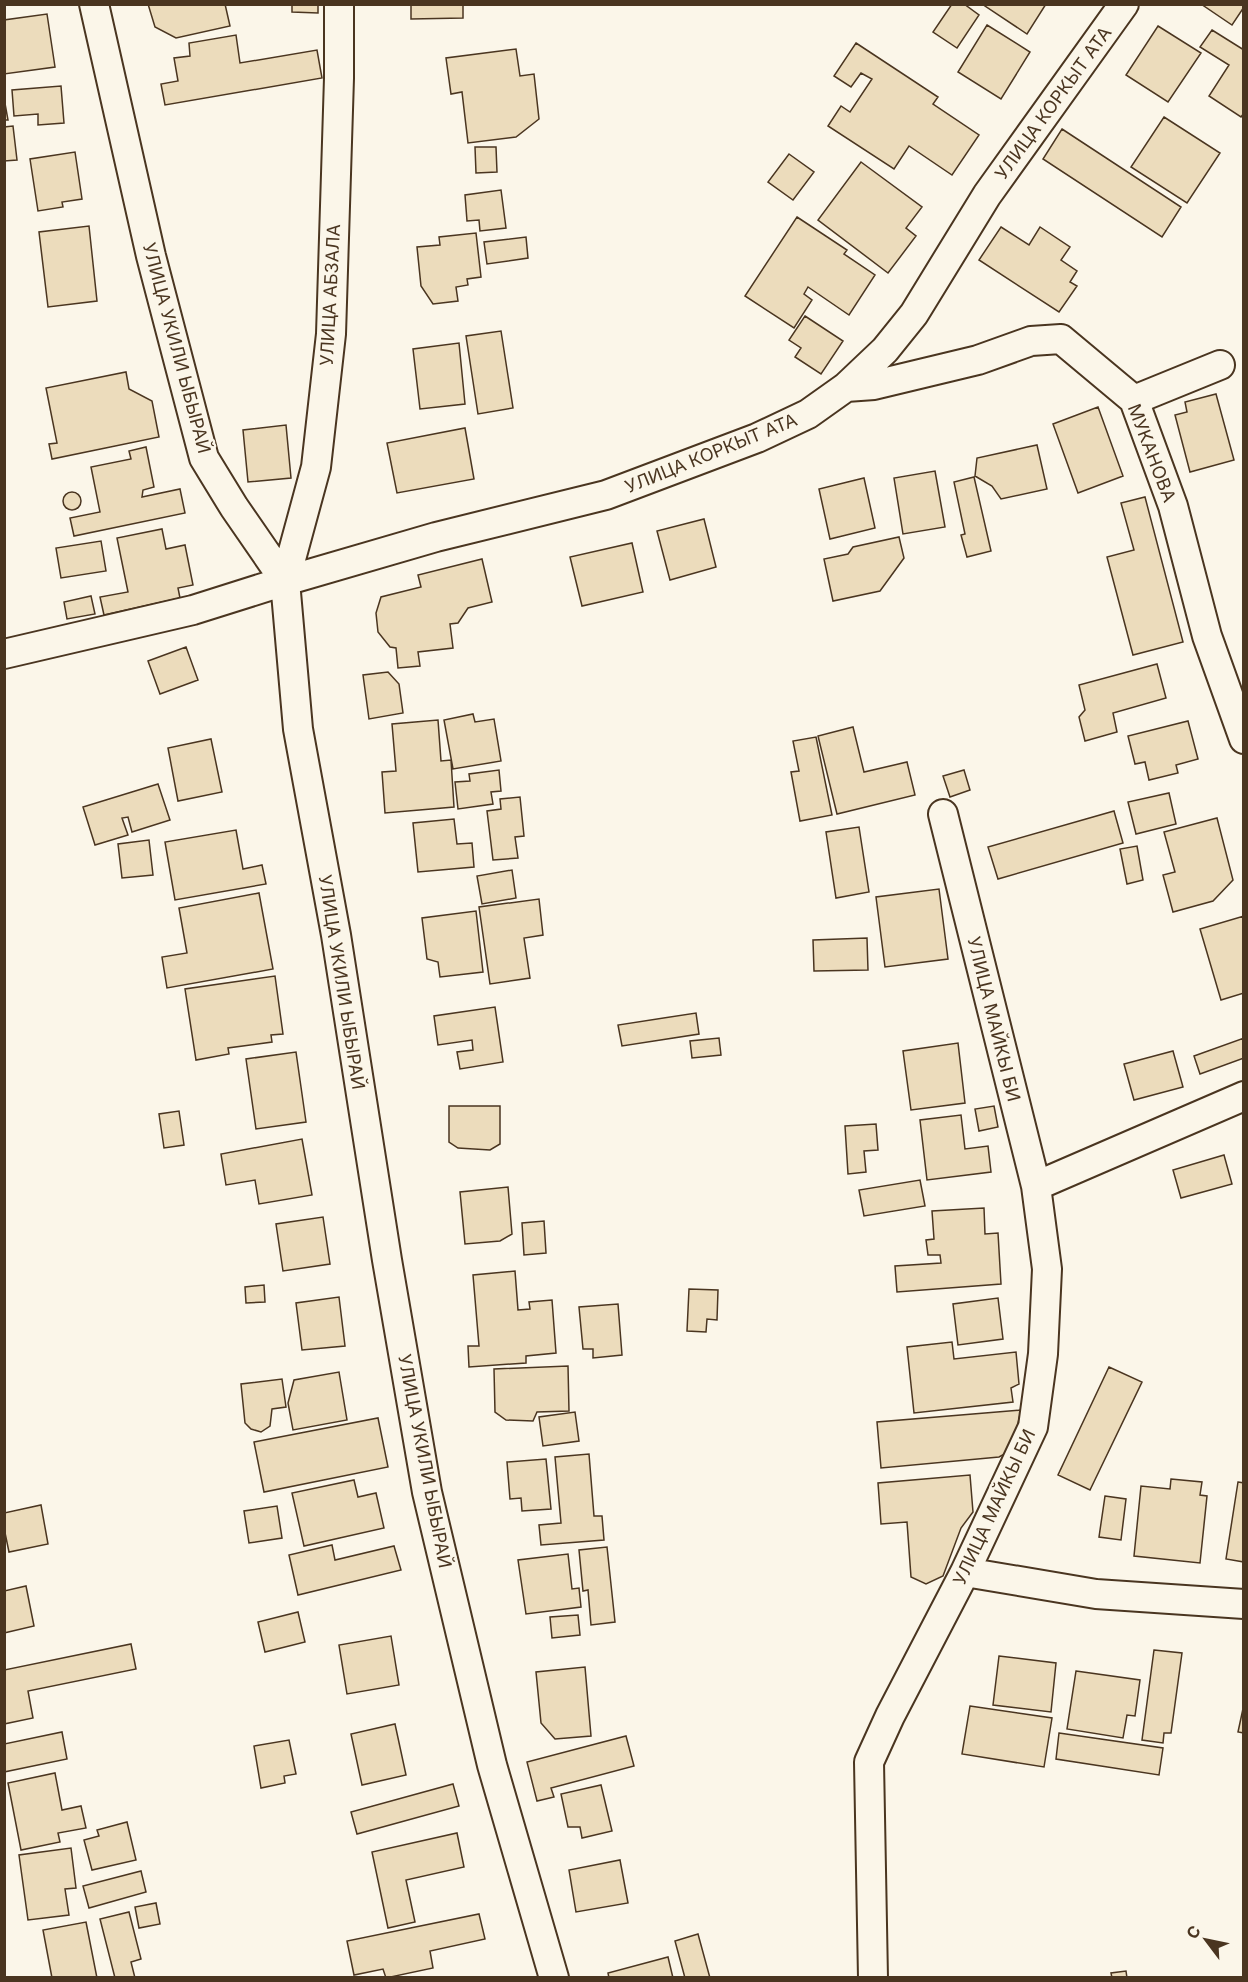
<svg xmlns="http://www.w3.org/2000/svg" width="1248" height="1982" font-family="Inter,sans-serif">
<rect width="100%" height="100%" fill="#fbf6e9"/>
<path fill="#ecdcbc" stroke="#4a3520" stroke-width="1.5" d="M148,4H225L230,26L176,38L155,27Z
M292,4H318V13L292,12Z
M411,4H463V18L411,19Z
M952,4H964L979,15L957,48L933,32Z
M982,4H1046L1027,34Z
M1201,4H1244V7L1232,25Z
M47,14L55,67L4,74V20Z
M987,25L1030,52L1001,99L958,72Z
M1158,26L1201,53L1168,102L1126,75Z
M1212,30L1244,50V113L1241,117L1209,96L1229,65L1200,47Z
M236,35L240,63L317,50L322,78L165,105L161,84L178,81L174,58L190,56L189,43Z
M856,43L938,97L933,104L979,135L952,175L909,146L894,169L828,126L841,106L850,112L872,79L861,73L851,87L834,76Z
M516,49L520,76L534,74L539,119L516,137L468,143L462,92L451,94L446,58Z
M61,86L64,123L38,125V114L14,116L12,90Z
M4,98L8,120H4Z
M1164,117L1220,153L1187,203L1131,167Z
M13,126L17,160L4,161V127Z
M1062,129L1181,207L1162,237L1043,159Z
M475,147H496L497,172L476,173Z
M75,152L82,199L62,202L63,207L38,211L30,159Z
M789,154L814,172L793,200L768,182Z
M861,162L922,207L906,228L916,236L888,273L818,220Z
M501,190L506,228L480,231L479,220L467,221L465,195Z
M797,217L847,250L844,254L875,275L849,315L808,287L804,294L812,300L794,328L745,296Z
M89,226L97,301L48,307L39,232Z
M1001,227L1029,245L1040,227L1070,247L1061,260L1077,271L1070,282L1077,286L1059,312L979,260Z
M476,233L481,277L467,279L468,285L456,287L458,301L433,304L421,286L417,247L440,245L439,237Z
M526,237L528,258L487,264L484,242Z
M805,316L843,341L821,374L795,357L801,348L789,340Z
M501,331L513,408L478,414L466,336Z
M459,343L465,404L420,409L413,349Z
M126,372L129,389L152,401L159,437L52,459L49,444L57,443L46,388Z
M1216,394L1234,460L1190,472L1175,415L1187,412L1185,402Z
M1098,407L1123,476L1078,493L1053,424Z
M286,425L291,478L248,482L243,430Z
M465,428L474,479L397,493L387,443Z
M1037,445L1047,489L1001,499L992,486L975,476L977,458Z
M146,447L154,487L143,490L142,497L180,489L185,513L74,536L70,518L100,512L91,467L131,459L129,451Z
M935,471L945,527L903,534L894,478Z
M974,477L991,551L967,557L961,535L965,534L954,482Z
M864,478L875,528L830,539L819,489Z
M63 501a9 9 0 1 1 18 0a9 9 0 1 1-18 0Z
M1145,497L1183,642L1133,655L1107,557L1134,550L1121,503Z
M704,519L716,567L670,580L657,531Z
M162,529L166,549L185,545L193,585L178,588L180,598L104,615L100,597L128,592L117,538Z
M899,537L904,558L880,591L833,601L824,559L848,554L853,547Z
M101,541L106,571L61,578L56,548Z
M632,543L643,592L582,606L570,557Z
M482,559L492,602L468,608L458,623L450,624L453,648L418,652L420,666L398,668L396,648L390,647L378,632L376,613L381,597L421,587L418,575Z
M91,596L95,614L67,619L64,602Z
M186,647L198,680L160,694L148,661Z
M1157,664L1166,698L1113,713L1117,732L1085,741L1079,717L1085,710L1079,685Z
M388,672L399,684L403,713L369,719L363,675Z
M473,714L475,722L494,719L501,761L453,769L444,720Z
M438,720L441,761L451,760L454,807L385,813L382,772L396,771L392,724Z
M1188,721L1198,759L1176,765L1178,773L1149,780L1145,762L1135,764L1128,736Z
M853,727L864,772L907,762L915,795L837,814L818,736Z
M816,737L832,815L800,821L791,772L799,771L793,741Z
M211,739L222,792L178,801L168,748Z
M499,770L501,791L491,792L493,804L458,809L455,782L470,781L469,774Z
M964,770L970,790L950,797L943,776Z
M158,784L170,820L132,832L128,817L122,818L128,835L95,845L83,807Z
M1169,793L1176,824L1136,834L1128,802Z
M520,797L524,836L515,837L518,858L493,860L487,811L501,809L500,799Z
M1114,811L1123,843L998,879L988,847Z
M1217,818L1233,880L1213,901L1173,912L1163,875L1175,872L1164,832Z
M454,819L457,844L472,843L474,867L418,872L413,823Z
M859,827L869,892L836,898L826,832Z
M236,830L243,869L262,865L266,884L175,900L165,842Z
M149,840L153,875L122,878L118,844Z
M1137,846L1143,880L1127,884L1120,849Z
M512,870L516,898L482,904L477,876Z
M939,889L948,959L885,967L876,897Z
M259,893L273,969L167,988L162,957L187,953L179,908Z
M539,899L543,935L524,938L530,978L490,984L479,907Z
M476,911L483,972L440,977L438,962L427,959L422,918Z
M1244,916V993L1221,1000L1200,929Z
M867,938L868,970L814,971L813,940Z
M275,976L283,1034L271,1035L272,1042L228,1048L229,1054L196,1060L185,989Z
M495,1007L503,1062L460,1069L457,1052L473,1050L472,1040L438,1045L434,1016Z
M696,1013L699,1034L622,1046L618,1025Z
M719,1038L721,1055L692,1058L690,1041Z
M1244,1038V1058L1200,1074L1194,1056Z
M958,1043L965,1103L911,1110L903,1051Z
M1173,1051L1183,1087L1134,1100L1124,1064Z
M296,1052L306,1122L256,1129L246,1059Z
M449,1106H500V1144L490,1150L458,1148L449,1142Z
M994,1106L998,1127L979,1131L975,1109Z
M179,1111L184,1145L164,1148L159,1114Z
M961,1115L965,1149L988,1146L991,1172L927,1180L920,1120Z
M876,1124L878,1150L864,1151L866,1172L848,1174L845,1126Z
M302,1139L312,1195L259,1204L255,1180L226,1185L221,1154Z
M1224,1155L1232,1184L1181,1198L1173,1170Z
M920,1180L925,1206L864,1216L859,1190Z
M508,1187L512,1234L500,1241L465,1244L460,1192Z
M984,1208L985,1234L998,1233L1001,1284L897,1292L895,1266L941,1263L940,1255H928L926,1240L934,1239L932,1211Z
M323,1217L330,1264L283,1271L276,1224Z
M544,1221L546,1253L524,1255L522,1223Z
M515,1271L518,1310L530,1309L529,1302L552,1300L556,1353L526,1356V1363L469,1367L468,1346H479L473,1275Z
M264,1285L265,1302L246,1303L245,1287Z
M689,1289L718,1290L717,1320L707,1319L706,1332L687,1331Z
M339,1297L345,1346L302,1350L296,1303Z
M998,1298L1003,1339L958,1345L953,1304Z
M618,1304L622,1355L593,1358V1349H583L579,1307Z
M952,1342L954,1359L1016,1352L1019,1384L1011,1388L1013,1402L914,1413L907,1347Z
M568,1366L569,1411L537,1412L533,1421L506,1420L495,1412L494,1369Z
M1109,1367L1142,1382L1090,1490L1058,1475Z
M339,1372L347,1420L293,1430L288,1403L294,1380Z
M282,1379L286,1407L272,1409L270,1426L261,1432L251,1429L245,1423L241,1384Z
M1021,1410L1012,1450L999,1457L881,1468L877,1422Z
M575,1412L579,1441L543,1446L539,1417Z
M378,1418L388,1467L264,1492L254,1442Z
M589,1454L594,1516H602L604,1540L541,1545L539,1525L561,1523L555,1457Z
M546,1459L551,1509L522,1511L521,1498L510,1499L507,1462Z
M970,1475L973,1512L961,1528L943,1576L926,1584L911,1577L907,1522L881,1524L878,1483Z
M1171,1479L1202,1482L1200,1495L1207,1496L1200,1563L1134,1556L1141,1486L1170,1489Z
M354,1480L358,1497L376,1493L384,1528L304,1546L292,1493Z
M1238,1482L1244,1483V1562L1226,1559Z
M1105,1496L1126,1499L1121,1540L1099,1537Z
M41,1505L48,1544L9,1552L4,1528V1513Z
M277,1506L282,1538L249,1543L244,1511Z
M332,1545L335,1560L394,1546L401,1570L298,1595L289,1555Z
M607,1547L615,1622L591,1625L588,1590L583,1591L579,1550Z
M568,1554L572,1589L579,1588L581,1607L526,1614L518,1560Z
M26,1586L34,1626L4,1633V1591Z
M298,1612L305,1642L265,1652L258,1622Z
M578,1615L580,1635L552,1638L550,1617Z
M391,1636L399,1685L347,1694L339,1645Z
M131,1644L136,1669L28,1691L33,1718L4,1724V1670Z
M1154,1650L1182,1653L1171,1733H1164L1163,1743L1142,1740Z
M999,1656L1056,1663L1051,1712L993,1705Z
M585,1667L591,1736L555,1739L541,1723L536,1672Z
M1076,1671L1140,1680L1135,1716L1127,1715L1123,1738L1067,1729Z
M1244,1704V1733L1238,1732Z
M970,1706L1052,1718L1044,1767L962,1754Z
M395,1724L406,1775L362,1785L351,1734Z
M62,1732L67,1759L4,1772V1744Z
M1059,1733L1163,1748L1159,1775L1056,1759Z
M626,1736L634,1766L551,1788L554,1797L537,1801L527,1762Z
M289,1740L296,1774L284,1776L285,1783L261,1788L254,1746Z
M55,1773L62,1810L81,1806L86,1828L58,1833L60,1842L21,1850L8,1783Z
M453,1784L459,1806L357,1834L351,1812Z
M601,1785L612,1831L582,1838L580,1827H568L561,1794Z
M127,1822L136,1860L92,1870L84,1840L99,1836L97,1830Z
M457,1833L464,1867L406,1880L415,1922L388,1928L372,1852Z
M71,1848L76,1888L65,1889L69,1915L28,1920L19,1855Z
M620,1860L628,1903L576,1912L569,1870Z
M141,1871L146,1892L89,1908L83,1886Z
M156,1903L160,1924L139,1928L135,1907Z
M129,1912L141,1959L131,1962L135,1978H115L100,1919Z
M479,1914L485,1939L430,1951L433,1968L386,1978L383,1969L354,1975L347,1941Z
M86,1922L97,1978H52L43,1930Z
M698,1934L710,1978H685L675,1941Z
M668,1957L673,1978H609L608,1973Z
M1126,1971L1127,1978H1112L1111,1973Z"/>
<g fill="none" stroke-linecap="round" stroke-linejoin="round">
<defs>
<path id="minor" d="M94,4L151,256L204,458L234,507L285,581L298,729L336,935L387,1260L427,1492L492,1765L554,1978
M846,387L874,385L978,360L1031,341L1061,339L1134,400L1173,506L1207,636L1244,739
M1134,400L1220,365
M285,581L316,467L331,334L339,78V4
M4,654L193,610L285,581L436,537L606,495L757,438L808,414L846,387L885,350L914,314L987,195L1124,4
M1036,1186L1244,1096
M965,1572L1096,1594L1244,1604
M873,1978L869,1762L890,1716L965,1572L1033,1427L1043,1354L1047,1269L1036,1186L943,814"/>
</defs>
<use href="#minor" stroke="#4a3520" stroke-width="32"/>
<use href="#minor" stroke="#fbf6e9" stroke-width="28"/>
</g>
<g text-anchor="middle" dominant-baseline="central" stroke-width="4.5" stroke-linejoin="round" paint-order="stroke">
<g font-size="18" fill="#4a3520" stroke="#fbf6e9">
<text transform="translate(1053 103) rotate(-54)">УЛИЦА КОРКЫТ АТА</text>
<text transform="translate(330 295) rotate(-87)">УЛИЦА АБЗАЛА</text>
<text transform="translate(177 348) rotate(75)">УЛИЦА УКИЛИ ЫБЫРАЙ</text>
<text transform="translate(711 453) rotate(-22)">УЛИЦА КОРКЫТ АТА</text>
<text transform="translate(1152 453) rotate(69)">МУКАНОВА</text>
<text transform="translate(342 982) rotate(81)">УЛИЦА УКИЛИ ЫБЫРАЙ</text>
<text transform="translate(994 1019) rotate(76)">УЛИЦА МАЙКЫ БИ</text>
<text transform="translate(425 1461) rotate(79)">УЛИЦА УКИЛИ ЫБЫРАЙ</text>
<text transform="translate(994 1507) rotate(-65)">УЛИЦА МАЙКЫ БИ</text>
</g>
</g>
<rect width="1248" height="1982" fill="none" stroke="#4a3520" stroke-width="12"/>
<g transform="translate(1206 1940) rotate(302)" stroke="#fbf6e9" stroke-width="4.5" paint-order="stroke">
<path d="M0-4.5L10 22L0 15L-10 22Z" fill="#4a3520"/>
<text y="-9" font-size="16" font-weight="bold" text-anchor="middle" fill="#4a3520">С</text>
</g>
</svg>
